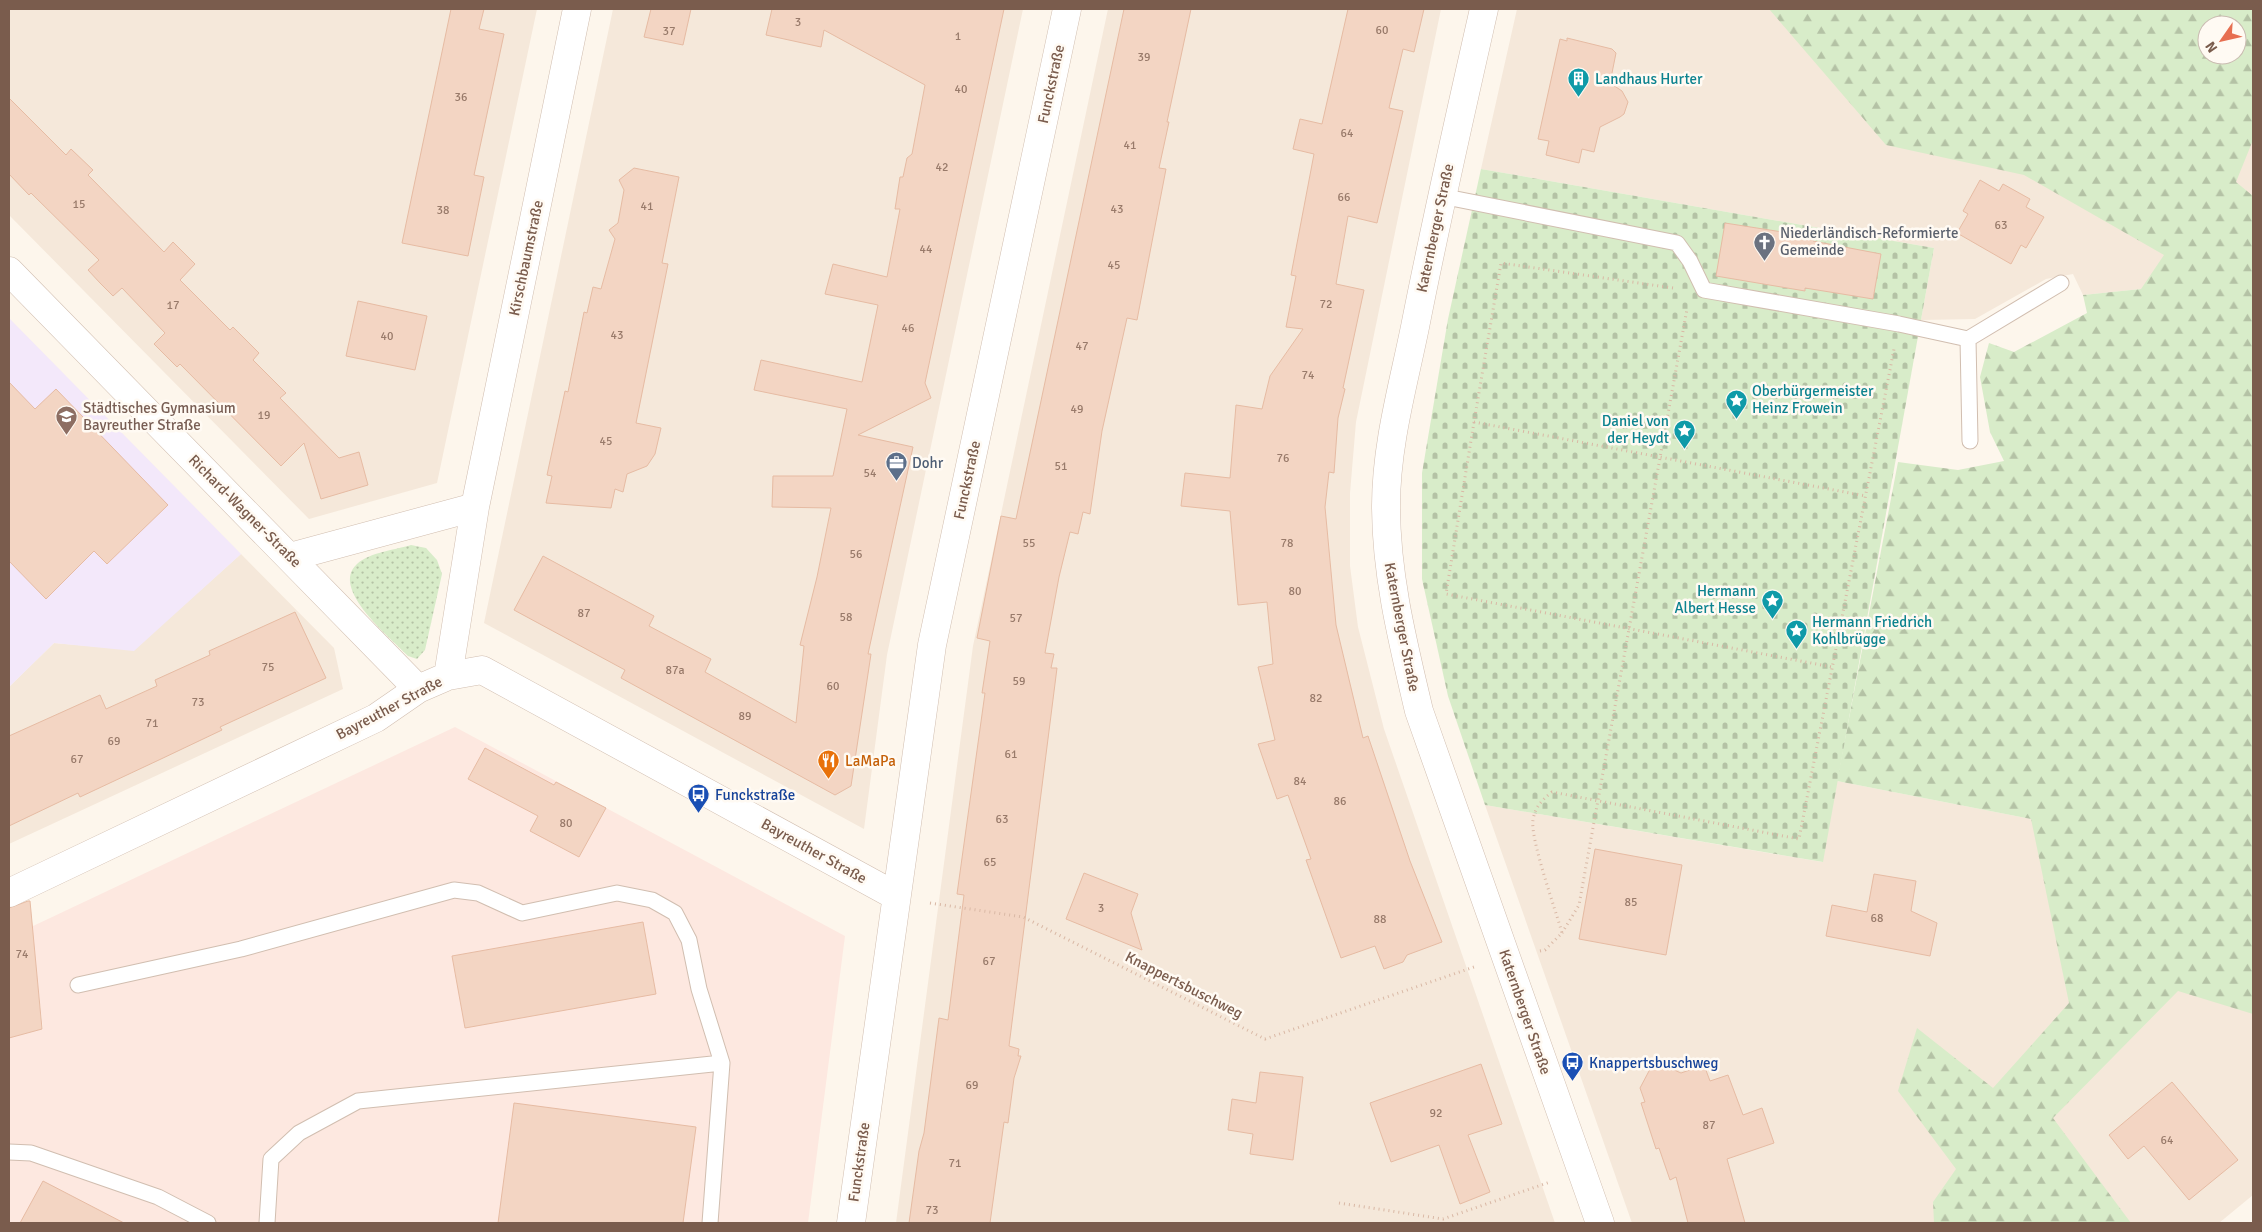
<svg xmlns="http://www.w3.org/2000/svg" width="2262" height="1232" font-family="Signika,sans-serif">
<defs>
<pattern id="forest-firs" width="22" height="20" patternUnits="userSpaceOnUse" patternTransform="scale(1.25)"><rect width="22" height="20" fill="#d8ecc9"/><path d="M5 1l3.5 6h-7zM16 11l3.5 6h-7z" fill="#b4c2a5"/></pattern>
<pattern id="cemetery-stones" width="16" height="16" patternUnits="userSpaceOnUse" patternTransform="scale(1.25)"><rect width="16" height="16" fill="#d8ecc9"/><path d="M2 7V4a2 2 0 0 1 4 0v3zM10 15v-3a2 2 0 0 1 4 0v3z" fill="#b4c2a5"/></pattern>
<pattern id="park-dots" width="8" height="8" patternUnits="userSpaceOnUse" patternTransform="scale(1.25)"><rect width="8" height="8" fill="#d8ecc9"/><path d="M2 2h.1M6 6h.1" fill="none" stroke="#b4c2a5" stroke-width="1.8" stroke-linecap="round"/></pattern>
</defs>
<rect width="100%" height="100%" fill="#fdf6ec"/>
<path fill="#f5e8da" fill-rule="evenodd" d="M9,9H537L437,483L309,519L9,215Z
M613,9H1023L887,655L864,829L484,623Z
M1108,9H1441L1356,422L1350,493V566L1358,627L1384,729L1555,1223H896L973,646Z
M1517,9H2253V304L2141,289L2083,295L2073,274L2046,279L1975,319L1921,320L1934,248L1481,169ZM2207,25H2237V55H2207Z
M241,554L334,648L343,689L9,844V687L54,643L134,650Z
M1837,781L2031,819L2253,962V1195L2219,1223H1632L1485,805L1822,862Z"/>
<path fill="#fde8e0" d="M455,727L845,936L808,1223H9V1036L43,1029L31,927Z"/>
<path fill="#f3e8fa" d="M9,318L241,554L134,651L54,643L9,687Z"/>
<path fill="url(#forest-firs)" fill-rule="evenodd" d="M1769,9H2253V140L2236,182L2253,196V1014L2178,991L2053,1118L2131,1223H1934L1933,1202L1956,1169L1898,1091L1917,1028L1993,1088L2069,1003L2031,819L1837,781L1898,462L1958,470L2004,461L1990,432L1980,377L1989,343L2014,352L2087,313L2083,295L2141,289L2164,255L2024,175L1886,145ZM2207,25H2237V55H2207Z"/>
<path fill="url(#cemetery-stones)" d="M1481,169L1934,248L1823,862L1485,805L1448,696L1422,579V473L1448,319Z"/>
<path fill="url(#park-dots)" d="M411,545L426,548L437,560L442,574L425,650L417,659L408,656C392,639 329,589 357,564C370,552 395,550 411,545Z"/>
<path fill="#f3d5c3" stroke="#e6bba3" d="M451,9H484L479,29L504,34L474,175L484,177L468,256L402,243Z
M651,9H691L683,45L644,37Z
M772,9H1004L925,383L931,398L858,435L913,447L868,654H871L851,786L835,795L621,678L625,670L514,610L543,556L654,616L649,626L711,659L705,672L796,723L804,646L800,645L817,577L831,508L772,507L773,476H833L847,409L754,390L761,360L862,382L878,305L825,294L833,264L887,277L900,209H895L900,177H903L907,158L912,154L925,85L824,30L821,47L766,35Z
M1124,9H1191L1167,122H1169L1159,168L1166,169L1137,320L1127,318L1102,431L1090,514L1083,512L1078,534L1070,532L1059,577L1045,653L1054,654L1051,668H1057L1009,1046L1019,1049L1018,1056H1021L1014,1078L1008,1123L1004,1122L990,1223H909L919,1151L924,1133L939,1018L948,1020L964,895L957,894L985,693H982L990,641L977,638L1001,516L1016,519Z
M1348,9H1424L1414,52L1403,49L1389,108L1403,111L1377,223L1348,216L1336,284L1364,290L1343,388L1345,389L1338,418L1334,473L1329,472L1325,507L1336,625L1363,738L1368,736L1410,861L1442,942L1407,955L1403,962L1384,969L1375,946L1341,958L1306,860L1311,859L1288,795L1277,799L1258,744L1275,740L1258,667L1273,664L1267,602L1238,605L1230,511L1181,506L1185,473L1230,478L1236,405L1262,409L1270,376L1303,329L1286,327L1296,276L1291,275L1314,154L1293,149L1300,119L1322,124Z
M1567,38L1612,49L1616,53L1610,83L1622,91L1628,102L1624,114L1620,117L1600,127L1594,152L1582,149L1579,163L1546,155L1549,141L1538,139L1560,39L1567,41Z
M9,98L66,155L71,149L93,170L88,175L164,252L173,242L195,264L180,280L230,330L233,327L259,353L253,360L286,393L280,398L339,458L359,452L368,485L321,499L304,443L281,466L180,364L177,367L154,344L165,333L122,288L113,296L100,283L88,270L99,260L31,193L29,195L9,174Z
M634,168L679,177L662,263L668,264L636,423L661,428L655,454L647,466L627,474L623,492L615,489L611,508L546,503L552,476L547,475L565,391L568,392L584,312L587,313L593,287L601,289L615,239L609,230L618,223L624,190L619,180Z
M1980,180L1999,191L2003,184L2030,199L2026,207L2044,217L2026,248L2021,245L2011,264L1957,233L1968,214L1963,211Z
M1725,223L1814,237L1813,241L1881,254L1873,299L1805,288V291L1716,276Z
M358,301L427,316L415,370L346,356Z
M9,382L35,409L56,389L168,505L107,564L94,551L46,599L9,561Z
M295,612L326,678L220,727L222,730L161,759L80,797L78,793L9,826V736L100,695L106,709L157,686L155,680L210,655L209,651Z
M485,748L554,785L556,782L606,808L579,857L530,831L538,816L468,779Z
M1595,849L1682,865L1666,955L1579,939Z
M1084,873L1138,894L1131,913L1142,950L1066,919Z
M1874,874L1916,881L1911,911L1937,923L1930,956L1826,936L1832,905L1867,912Z
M28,901H30L42,1029L9,1038V908Z
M643,922L656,994L465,1028L452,956Z
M1481,1064L1502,1124L1468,1135L1490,1192L1460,1204L1439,1145L1391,1162L1370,1103Z
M1663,1065L1681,1073L1704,1065L1710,1081L1728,1075L1743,1115L1762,1108L1774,1143L1727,1159L1745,1223H1688L1676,1177L1670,1180L1659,1148L1656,1149L1641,1103L1645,1102L1640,1088L1649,1071L1653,1067Z
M1260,1072L1303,1077L1293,1160L1250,1154L1253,1134L1228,1130L1232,1099L1256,1103Z
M2172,1082L2238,1160L2189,1200L2144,1146L2128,1159L2109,1135Z
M514,1103L696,1127L683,1223H498Z
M43,1181L124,1223H20Z"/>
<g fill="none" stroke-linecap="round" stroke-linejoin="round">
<defs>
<path id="service" d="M1441,196L1677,243L1690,261L1704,290L1899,324L1968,339L2061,283
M1968,339L1970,441
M78,985L241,949L454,890L478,893L522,913L617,893L652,900L675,913L689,940L699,989L722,1063
M9,1152L31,1153L158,1197L208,1223
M267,1223L271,1159L299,1133L358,1101L722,1063L710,1223"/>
<path id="minor" d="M9,271L418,689
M290,557L475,507
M448,676L475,507L577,9
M9,893L376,718L418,689L448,676L482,670L896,896
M851,1223L932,645L1067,9"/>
<path id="tertiary" d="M1484,9C1460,115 1436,220 1415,327C1403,386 1386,445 1386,506C1386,576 1403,643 1419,711L1600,1223"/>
</defs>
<use href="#service" stroke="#d1beb0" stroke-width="17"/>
<use href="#minor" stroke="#d1beb0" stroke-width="29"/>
<use href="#tertiary" stroke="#d1beb0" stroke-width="29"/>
<path stroke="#d9b8a5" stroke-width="3" stroke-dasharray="1 4" stroke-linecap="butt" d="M1673,288L1501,263L1474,422L1866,496
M1474,422L1446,594L1832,667
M930,903L1023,917L1265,1039L1474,967
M1562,933L1579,905L1687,309
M1540,951L1545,950L1562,933C1556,911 1530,839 1533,820C1535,807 1542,800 1552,792L1799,839L1894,349
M1339,1203L1443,1219L1550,1182"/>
<use href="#service" stroke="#fff" stroke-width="15"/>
<use href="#minor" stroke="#fff" stroke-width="28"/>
<use href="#tertiary" stroke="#fff" stroke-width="28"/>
</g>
<defs>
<symbol id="building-pin" viewBox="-11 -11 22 30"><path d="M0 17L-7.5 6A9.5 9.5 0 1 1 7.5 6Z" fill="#0f9aa8" stroke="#fffaf3"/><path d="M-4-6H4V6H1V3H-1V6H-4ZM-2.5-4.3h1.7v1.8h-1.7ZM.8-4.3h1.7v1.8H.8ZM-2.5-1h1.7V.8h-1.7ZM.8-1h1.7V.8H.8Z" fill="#fff"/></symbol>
<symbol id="church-pin" viewBox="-11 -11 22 30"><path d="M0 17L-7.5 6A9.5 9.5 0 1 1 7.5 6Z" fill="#6b7280" stroke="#fffaf3"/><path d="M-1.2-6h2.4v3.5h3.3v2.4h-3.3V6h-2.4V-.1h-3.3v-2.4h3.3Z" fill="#fff"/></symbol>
<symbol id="sight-pin" viewBox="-11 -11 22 30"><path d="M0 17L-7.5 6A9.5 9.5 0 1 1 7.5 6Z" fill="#0f9aa8" stroke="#fffaf3"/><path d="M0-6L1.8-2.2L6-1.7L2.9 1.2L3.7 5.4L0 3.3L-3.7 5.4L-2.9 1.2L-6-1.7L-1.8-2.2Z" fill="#fff"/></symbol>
<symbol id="school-pin" viewBox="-11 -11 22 30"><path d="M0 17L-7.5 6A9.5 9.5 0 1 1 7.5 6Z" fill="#8d6e63" stroke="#fffaf3"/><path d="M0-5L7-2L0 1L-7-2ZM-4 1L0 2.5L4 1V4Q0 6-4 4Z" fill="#fff"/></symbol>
<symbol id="office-pin" viewBox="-11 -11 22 30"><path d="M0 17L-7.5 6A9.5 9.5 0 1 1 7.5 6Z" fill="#5c6f8a" stroke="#fffaf3"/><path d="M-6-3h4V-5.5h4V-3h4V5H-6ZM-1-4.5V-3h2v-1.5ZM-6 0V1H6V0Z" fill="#fff"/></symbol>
<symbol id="restaurant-pin" viewBox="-11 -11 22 30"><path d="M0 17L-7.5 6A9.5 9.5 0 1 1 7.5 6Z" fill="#e8710a" stroke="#fffaf3"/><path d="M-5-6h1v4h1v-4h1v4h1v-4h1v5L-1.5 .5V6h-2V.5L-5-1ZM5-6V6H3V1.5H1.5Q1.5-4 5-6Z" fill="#fff"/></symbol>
<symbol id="bus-pin" viewBox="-11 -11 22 30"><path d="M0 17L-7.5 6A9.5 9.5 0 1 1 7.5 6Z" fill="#1a4fb4" stroke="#fffaf3"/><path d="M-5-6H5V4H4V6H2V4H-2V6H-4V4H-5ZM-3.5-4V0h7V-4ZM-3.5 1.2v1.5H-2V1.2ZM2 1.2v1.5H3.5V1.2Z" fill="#fff"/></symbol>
</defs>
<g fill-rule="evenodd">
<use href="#building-pin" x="1566" y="66" width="25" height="34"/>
<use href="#church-pin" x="1752" y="230" width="25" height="34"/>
<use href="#sight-pin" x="1724" y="388" width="25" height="34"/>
<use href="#school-pin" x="54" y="404" width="25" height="34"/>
<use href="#sight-pin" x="1672" y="418" width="25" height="34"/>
<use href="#office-pin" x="884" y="450" width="25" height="34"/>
<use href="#sight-pin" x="1760" y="588" width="25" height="34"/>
<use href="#sight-pin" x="1784" y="618" width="25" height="34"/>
<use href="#restaurant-pin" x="816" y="748" width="25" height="34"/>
<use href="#bus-pin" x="686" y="782" width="25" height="34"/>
<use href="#bus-pin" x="1560" y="1050" width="25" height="34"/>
</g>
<g text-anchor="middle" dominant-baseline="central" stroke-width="5" stroke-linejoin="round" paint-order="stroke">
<g font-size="12" fill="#987a6a">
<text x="798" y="22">3</text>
<text x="1382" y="30">60</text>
<text x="669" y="31">37</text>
<text x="958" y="36">1</text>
<text x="1144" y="57">39</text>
<text x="961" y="89">40</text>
<text x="461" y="97">36</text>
<text x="1347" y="133">64</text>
<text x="1130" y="145">41</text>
<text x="942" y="167">42</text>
<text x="1344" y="197">66</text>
<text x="79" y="204">15</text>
<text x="647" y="206">41</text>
<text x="1117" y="209">43</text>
<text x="443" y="210">38</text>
<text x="2001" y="225">63</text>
<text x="926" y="249">44</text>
<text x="1114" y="265">45</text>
<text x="1326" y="304">72</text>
<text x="173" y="305">17</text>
<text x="908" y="328">46</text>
<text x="617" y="335">43</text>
<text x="387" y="336">40</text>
<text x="1082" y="346">47</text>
<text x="1308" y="375">74</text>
<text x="1077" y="409">49</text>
<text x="264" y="415">19</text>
<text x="606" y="441">45</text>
<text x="1283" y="458">76</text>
<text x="1061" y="466">51</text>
<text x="870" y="473">54</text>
<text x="1029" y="543">55</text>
<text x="1287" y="543">78</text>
<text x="856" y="554">56</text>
<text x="1295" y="591">80</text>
<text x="584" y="613">87</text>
<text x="846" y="617">58</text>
<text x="1016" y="618">57</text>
<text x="268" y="667">75</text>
<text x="675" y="670">87a</text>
<text x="1019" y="681">59</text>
<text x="833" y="686">60</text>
<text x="1316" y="698">82</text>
<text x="198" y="702">73</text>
<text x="745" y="716">89</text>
<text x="152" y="723">71</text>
<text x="114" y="741">69</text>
<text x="1011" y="754">61</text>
<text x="77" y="759">67</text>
<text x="1300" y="781">84</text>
<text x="1340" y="801">86</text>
<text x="1002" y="819">63</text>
<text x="566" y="823">80</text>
<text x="990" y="862">65</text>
<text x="1631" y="902">85</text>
<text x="1101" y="908">3</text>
<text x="1877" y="918">68</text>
<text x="1380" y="919">88</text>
<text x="22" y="954">74</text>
<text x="989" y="961">67</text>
<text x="972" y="1085">69</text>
<text x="1436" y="1113">92</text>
<text x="1709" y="1125">87</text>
<text x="2167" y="1140">64</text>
<text x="955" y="1163">71</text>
<text x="932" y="1210">73</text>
</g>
<g font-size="15" fill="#0d838f" stroke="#fffaf3" text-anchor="start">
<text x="1595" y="79">Landhaus Hurter</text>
<text x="1752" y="391">Oberbürgermeister<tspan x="1752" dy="17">Heinz Frowein</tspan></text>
<text x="1669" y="421" text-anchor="end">Daniel von<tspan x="1669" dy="17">der Heydt</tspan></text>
<text x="1756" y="591" text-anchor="end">Hermann<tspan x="1756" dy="17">Albert Hesse</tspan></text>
<text x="1812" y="622">Hermann Friedrich<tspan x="1812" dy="17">Kohlbrügge</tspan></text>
</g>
<g font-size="15" fill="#7a5c4d" stroke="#fffaf3">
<text transform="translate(1051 84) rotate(-78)">Funckstraße</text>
<text transform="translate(1435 228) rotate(-78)">Katernberger Straße</text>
<text transform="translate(526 258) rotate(-78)">Kirschbaumstraße</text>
<text transform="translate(967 480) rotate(-78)">Funckstraße</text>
<text transform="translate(245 511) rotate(45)">Richard-Wagner-Straße</text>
<text transform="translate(1402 627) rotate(79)">Katernberger Straße</text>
<text transform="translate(389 708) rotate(-28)">Bayreuther Straße</text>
<text transform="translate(814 851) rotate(29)">Bayreuther Straße</text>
<text transform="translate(1184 985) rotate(27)">Knappertsbuschweg</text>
<text transform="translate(1525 1012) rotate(71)">Katernberger Straße</text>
<text transform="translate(859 1162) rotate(-82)">Funckstraße</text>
</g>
<g font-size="15" fill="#5b616d" stroke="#fffaf3" text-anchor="start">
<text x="1780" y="233">Niederländisch-Reformierte<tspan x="1780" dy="17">Gemeinde</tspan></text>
</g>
<g font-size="15" fill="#785e54" stroke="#fffaf3" text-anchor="start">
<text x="83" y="408">Städtisches Gymnasium<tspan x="83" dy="17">Bayreuther Straße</tspan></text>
</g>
<g font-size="15" fill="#4e5e75" stroke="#fffaf3" text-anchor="start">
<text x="912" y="463">Dohr</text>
</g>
<g font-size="15" fill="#c56008" stroke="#fffaf3" text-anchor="start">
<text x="845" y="761">LaMaPa</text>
</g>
<g font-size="15" fill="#164399" stroke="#fffaf3" text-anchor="start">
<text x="715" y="795">Funckstraße</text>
<text x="1589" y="1063">Knappertsbuschweg</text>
</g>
</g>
<rect width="2262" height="1232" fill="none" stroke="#7a5c4d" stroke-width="20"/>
<g transform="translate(2222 40) rotate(236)"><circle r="24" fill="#fffaf3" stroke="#cabbb1"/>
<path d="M0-4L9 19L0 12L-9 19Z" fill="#e76f51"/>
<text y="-8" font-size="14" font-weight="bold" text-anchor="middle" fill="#7a5c4d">N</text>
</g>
</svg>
